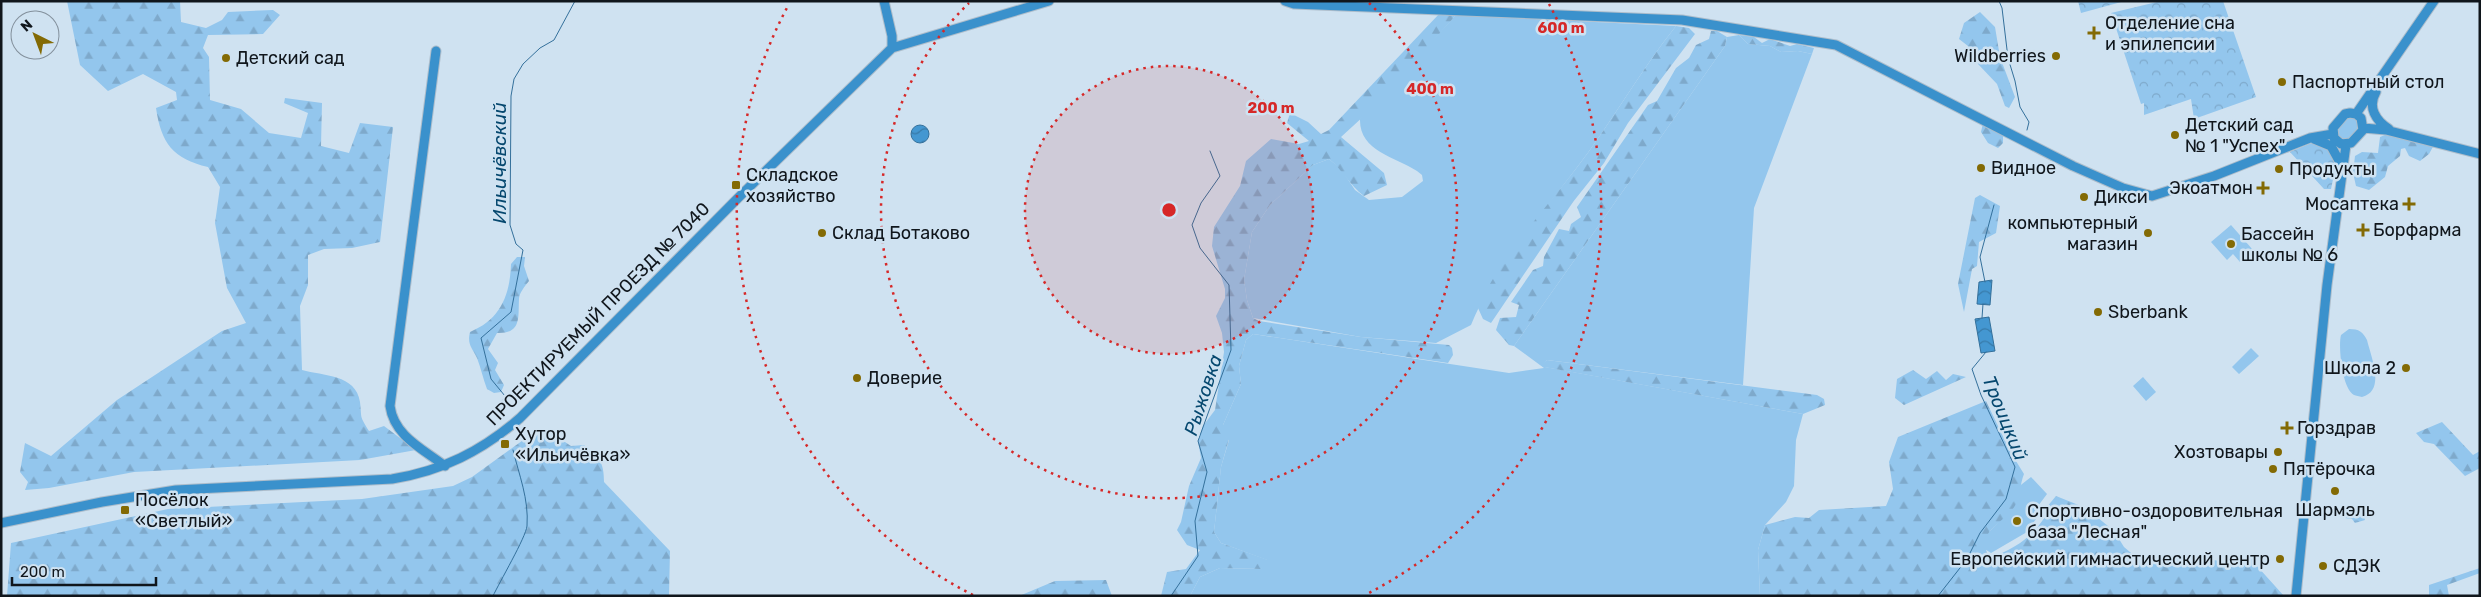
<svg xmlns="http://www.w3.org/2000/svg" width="2481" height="597" font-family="Rubik,sans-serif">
<defs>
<pattern id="forest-firs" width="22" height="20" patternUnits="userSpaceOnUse" patternTransform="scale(1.25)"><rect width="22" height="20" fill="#93c6ed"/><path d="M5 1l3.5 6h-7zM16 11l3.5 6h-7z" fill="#7ea9cb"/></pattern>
<pattern id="park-crowns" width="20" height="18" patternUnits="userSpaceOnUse" patternTransform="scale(1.25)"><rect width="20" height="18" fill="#93c6ed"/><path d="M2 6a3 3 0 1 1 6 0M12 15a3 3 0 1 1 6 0" fill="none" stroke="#7ea9cb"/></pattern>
<pattern id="water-waves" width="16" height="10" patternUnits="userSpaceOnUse" patternTransform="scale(1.25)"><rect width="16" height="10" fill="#4497d1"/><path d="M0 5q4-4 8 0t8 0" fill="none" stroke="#377aa9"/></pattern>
</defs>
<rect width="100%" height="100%" fill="#cfe2f1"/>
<path fill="#93c6ed" d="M1456,15L1676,26C1639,72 1611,124 1575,170C1537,220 1495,267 1471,325L1436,343L1361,337L1253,318L1247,300L1244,280L1252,232L1270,205L1313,165L1329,159L1341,169L1355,190L1369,200L1402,197L1423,181L1422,175L1417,171C1395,157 1359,151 1360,119Z
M1739,35L1748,44L1770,46L1781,52L1798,51L1812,54L1754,208L1743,385L1547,360L1544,364L1545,367L1803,414L1796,440L1794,486L1786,502L1765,525L1758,550L1760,596H1190L1200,577L1220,568L1261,569L1267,560L1221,543L1214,532L1221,467L1229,440L1222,434L1223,425L1241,384L1239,366L1246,340L1253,334L1509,373L1544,368L1514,346L1725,46L1727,37Z
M2346,117L2357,118L2361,127L2350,140H2341L2336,133L2338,125Z
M2231,225L2253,250L2240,262L2233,254L2227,260L2211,242Z
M2349,329C2359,329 2363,332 2367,340C2371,357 2386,391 2362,397C2359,396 2356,396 2354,395C2342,389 2338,346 2341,335Z
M2251,348L2259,356L2239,374L2232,367Z
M2143,377L2156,392L2146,401L2133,386Z
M2031,477L2047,494L2038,506L2040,513L2027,532L1991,553L1983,548L1986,535L2014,506L2017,488Z"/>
<path fill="url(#forest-firs)" d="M67,1H180L181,22L206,28L222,20L228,12L273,10L280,15L263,34L208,35L203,48L209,57L210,100L241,109L269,133L301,138L308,113L284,103L285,98L322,103L321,146L349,153L360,123L393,127L380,242L352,248L324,249L308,255V285L300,306L302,370C323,376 356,374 360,402C362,419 359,415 369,431L384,426L416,450L360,460L134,472L49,488L25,490L28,482L20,472L25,443L51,456L117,400L222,331L246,323L227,288L215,223L220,187L208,167C173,159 161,143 156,108L177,100L176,92L143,74L108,91L80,65Z
M1446,12L1456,15L1377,104L1341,137L1384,173L1387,185L1364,196C1350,186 1343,170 1329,159L1313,165L1270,205L1252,232L1244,280L1247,300L1253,318L1259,321L1361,337L1449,345L1452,348L1453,355L1448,363L1253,334L1246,340L1239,366L1241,384L1223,425V434L1229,439L1221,467L1214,532L1221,543L1268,560L1267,567L1261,569L1220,568L1200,577L1190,596H1161L1167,572L1186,569L1200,550L1187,545L1177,530L1181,522L1189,486L1201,458L1198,441L1203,426L1215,410L1224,352L1222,333L1216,316L1225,298V289L1212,246L1214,227L1240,186L1246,161L1271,139L1299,144L1309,141L1287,123L1290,113L1308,122L1321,134L1329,130L1440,13Z
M1980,12L1995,27L2000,57L2015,97L2009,108L2005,106L1997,84L1978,64L1968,46L1959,39L1964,23Z
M1676,26L1689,28L1695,34L1628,123L1604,163L1573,202L1491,323L1483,319L1478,308C1497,262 1544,210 1575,170C1611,124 1639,72 1676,26Z
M1711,31H1717L1727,37L1725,46L1514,346L1509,345L1496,330L1500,318L1516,317L1519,305L1511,302L1533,270L1543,266L1544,257L1559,229L1569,231L1571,224L1581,217L1577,207L1648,105L1657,101L1676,68L1689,58L1696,45L1709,39Z
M1739,35L1754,37L1762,43L1770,39L1790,46L1797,44L1814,48L1812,54L1798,51L1781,52L1770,46L1748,44Z
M1983,123L2003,133V143L1998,148L1988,143L1981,132Z
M2390,133L2434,145L2429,154L2420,161L2409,156L2405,148L2401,149L2400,156L2388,166L2385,177L2369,190L2356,186L2353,173L2355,156L2362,152L2378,153L2380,137Z
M1980,195L2000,206L1996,233L1979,242L1977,266L1972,269L1964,312L1958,284L1975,198Z
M517,257H525L524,266L529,281C525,286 519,293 519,299C518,317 522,334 497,333L488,349L498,363L495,370L504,385L501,392L494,393L487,389C483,379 481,368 477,358C472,347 467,345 470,332C500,320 510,296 511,264Z
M1547,360L1817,395L1824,399L1825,405L1803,414L1544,367V363Z
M1913,370L1926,379L1937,371L1946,380L1953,374L1966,377L1904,405L1895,398L1897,379Z
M1986,401L2011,453L2024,474C2020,484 2020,496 2016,504C2005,525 1975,528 1989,558C2016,549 2032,537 2047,514L2046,508L2056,496L2086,508L2114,531L2124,547L2143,563L2190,555L2219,561L2252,557L2257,566L2284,596H1760L1758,550L1765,525L1795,517L1809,518L1819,510L1886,506L1893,489L1889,462L1898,437Z
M2442,422L2473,455L2480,451V468L2465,476L2434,444L2424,442L2416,433Z
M550,432L571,446L584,445C599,458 604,461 604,482L670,551L669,596H7L11,543L168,509L362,499L453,486L472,477L526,438Z
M2480,568V573L2447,585L2449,596H2429V585Z
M1106,580L1112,596H1019L1055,581Z"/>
<path fill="url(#park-crowns)" d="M2078,1H2125L2081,13Z
M2161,1H2223L2256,97L2194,119L2191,99L2144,115V103L2141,104L2111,13Z
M2316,141L2323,143L2337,160L2331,189H2324L2290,152Z
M2345,506L2362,509L2365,520L2355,523L2352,519L2345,518Z"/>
<path fill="url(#water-waves)" stroke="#34709b" d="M911 134a9 9 0 1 1 18 0a9 9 0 1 1-18 0Z
M1992,280L1990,305L1977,304L1979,282Z
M1989,317L1995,351L1981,353L1975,319Z"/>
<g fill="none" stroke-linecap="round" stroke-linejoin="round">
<path stroke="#34709b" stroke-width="1" d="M1999,1L2002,8L2008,58L2015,81L2020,107L2029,122L2027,130
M1985,282L1980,257L1994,205
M1982,318L1983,304
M503,412L501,403L505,396L491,379L481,338L511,312L523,250L516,244L510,225L511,96L514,79L523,64L540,48L554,40L575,1
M493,596C499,583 526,537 527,526C529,499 519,475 513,450
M1171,596L1198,556L1195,521L1207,472L1198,441L1231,350L1229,285L1200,248L1192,225L1201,203L1220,176L1210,151
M1938,596L1967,559L1980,533L2006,499L2015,467L1981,395L1972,369L1986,352"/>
<defs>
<path id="secondary" d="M884,1L892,36V48
M1285,1L1294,4L1682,20L1836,45L2073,166L2123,188L2152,196L2214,176L2310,138L2333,134
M436,51L390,406C394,436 423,449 445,466
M2376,92C2367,107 2376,121 2389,129
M2350,113L2356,114L2361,118L2363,130L2351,143L2341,144L2334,138L2333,128L2345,114Z
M2356,114L2434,1
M2363,128L2386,130L2480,154
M2314,139L2331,146L2342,166
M1,523L102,502L176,490L392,479C442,471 482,451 520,418L738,198L892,48L1049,1
M2296,596L2327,285L2346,145"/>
</defs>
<use href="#secondary" stroke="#adbdcb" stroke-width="11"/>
<use href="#secondary" stroke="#3a91cc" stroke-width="9"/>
</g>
<circle cx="1169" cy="210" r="144" fill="#d62828" fill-opacity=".12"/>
<g fill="none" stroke="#d62828" stroke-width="2.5" stroke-dasharray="2.5 5">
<circle cx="1169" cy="210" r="144"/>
<path d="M1369 3A288 288 0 1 1 969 3"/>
<path d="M973 595A432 432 0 0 1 789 4M1549 4A432 432 0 0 1 1365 595"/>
</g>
<g fill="#836a04" stroke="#cfe2f1" stroke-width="2">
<path d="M2091.5 25.5h5v5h5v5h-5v5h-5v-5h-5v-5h5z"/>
<circle cx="2056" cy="56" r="5"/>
<circle cx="226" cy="58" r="5"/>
<circle cx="2282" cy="82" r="5"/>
<circle cx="2175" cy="135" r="5"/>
<circle cx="1981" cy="168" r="5"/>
<circle cx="2279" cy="169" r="5"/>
<rect x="731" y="180" width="10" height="10" rx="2.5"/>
<path d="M2260.5 180.5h5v5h5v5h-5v5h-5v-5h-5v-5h5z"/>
<circle cx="2084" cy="197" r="5"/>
<path d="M2406.5 196.5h5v5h5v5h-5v5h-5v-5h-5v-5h5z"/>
<path d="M2360.5 222.5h5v5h5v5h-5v5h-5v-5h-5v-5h5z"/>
<circle cx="822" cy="233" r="5"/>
<circle cx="2148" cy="233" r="5"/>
<circle cx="2231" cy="244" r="5"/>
<circle cx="2098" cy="312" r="5"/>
<circle cx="2406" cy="368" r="5"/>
<circle cx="857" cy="378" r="5"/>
<path d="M2284.5 420.5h5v5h5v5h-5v5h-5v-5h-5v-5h5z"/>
<rect x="500" y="439" width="10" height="10" rx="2.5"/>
<circle cx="2278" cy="452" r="5"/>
<circle cx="2273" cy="469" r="5"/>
<circle cx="2335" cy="491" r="5"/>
<rect x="120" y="505" width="10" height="10" rx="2.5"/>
<circle cx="2017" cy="521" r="5"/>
<circle cx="2280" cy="559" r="5"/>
<circle cx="2323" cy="566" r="5"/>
</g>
<g text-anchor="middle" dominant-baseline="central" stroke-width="5" stroke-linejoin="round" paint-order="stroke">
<g font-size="18" fill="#10161c" stroke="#cfe2f1" text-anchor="start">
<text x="2105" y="23">Отделение сна<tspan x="2105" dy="21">и эпилепсии</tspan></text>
<text x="2046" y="56" text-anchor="end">Wildberries</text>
<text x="236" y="58">Детский сад</text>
<text x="2292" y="82">Паспортный стол</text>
<text x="2185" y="125">Детский сад<tspan x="2185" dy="21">№ 1 "Успех"</tspan></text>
<text x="1991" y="168">Видное</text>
<text x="2289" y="169">Продукты</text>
<text x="746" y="175">Складское<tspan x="746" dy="21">хозяйство</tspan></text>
<text x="2253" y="188" text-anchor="end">Экоатмон</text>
<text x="2094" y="197">Дикси</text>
<text x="2399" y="204" text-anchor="end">Мосаптека</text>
<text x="2138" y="223" text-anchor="end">компьютерный<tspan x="2138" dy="21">магазин</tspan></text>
<text x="2373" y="230">Борфарма</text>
<text x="832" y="233">Склад Ботаково</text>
<text x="2241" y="234">Бассейн<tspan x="2241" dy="21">школы № 6</tspan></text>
<text x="2108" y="312">Sberbank</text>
<text x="2396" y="368" text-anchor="end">Школа 2</text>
<text x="867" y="378">Доверие</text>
<text x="2297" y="428">Горздрав</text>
<text x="515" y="434">Хутор<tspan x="515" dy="21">«Ильичёвка»</tspan></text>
<text x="2268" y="452" text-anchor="end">Хозтовары</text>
<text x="2283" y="469">Пятёрочка</text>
<text x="135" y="500">Посёлок<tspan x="135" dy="21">«Светлый»</tspan></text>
<text x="2335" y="510" text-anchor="middle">Шармэль</text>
<text x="2027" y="511">Спортивно-оздоровительная<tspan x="2027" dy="21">база "Лесная"</tspan></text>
<text x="2270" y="559" text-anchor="end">Европейский гимнастический центр</text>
<text x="2333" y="566">СДЭК</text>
</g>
<g font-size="18" fill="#10161c" stroke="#cfe2f1">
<text transform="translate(598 314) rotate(-45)">ПРОЕКТИРУЕМЫЙ ПРОЕЗД № 7040</text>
</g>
<g font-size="19" font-style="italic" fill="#06486f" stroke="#cfe2f1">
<text transform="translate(499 163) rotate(-90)">Ильичёвский</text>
<text transform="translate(1203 395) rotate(-72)">Рыжовка</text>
<text transform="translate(2005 418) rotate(68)">Троицкий</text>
</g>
</g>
<circle cx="1169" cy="210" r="8" fill="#d62828" stroke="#cfe2f1" stroke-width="2.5"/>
<g font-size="15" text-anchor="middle" font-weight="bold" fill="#d62828" stroke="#cfe2f1" stroke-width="5" stroke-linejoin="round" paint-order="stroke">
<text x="1561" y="33">600 m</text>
<text x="1430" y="94">400 m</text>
<text x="1271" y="113">200 m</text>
</g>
<rect width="2481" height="597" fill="none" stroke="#10161c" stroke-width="5"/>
<g transform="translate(35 35) rotate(318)"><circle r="24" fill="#cfe2f1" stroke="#83909c"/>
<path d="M0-4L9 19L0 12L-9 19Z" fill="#836a04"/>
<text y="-8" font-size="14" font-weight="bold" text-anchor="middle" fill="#10161c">N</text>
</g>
<path d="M12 577v8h144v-8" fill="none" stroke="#10161c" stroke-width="2.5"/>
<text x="20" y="577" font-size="15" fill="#10161c" stroke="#cfe2f1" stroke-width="4" paint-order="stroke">200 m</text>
</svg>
